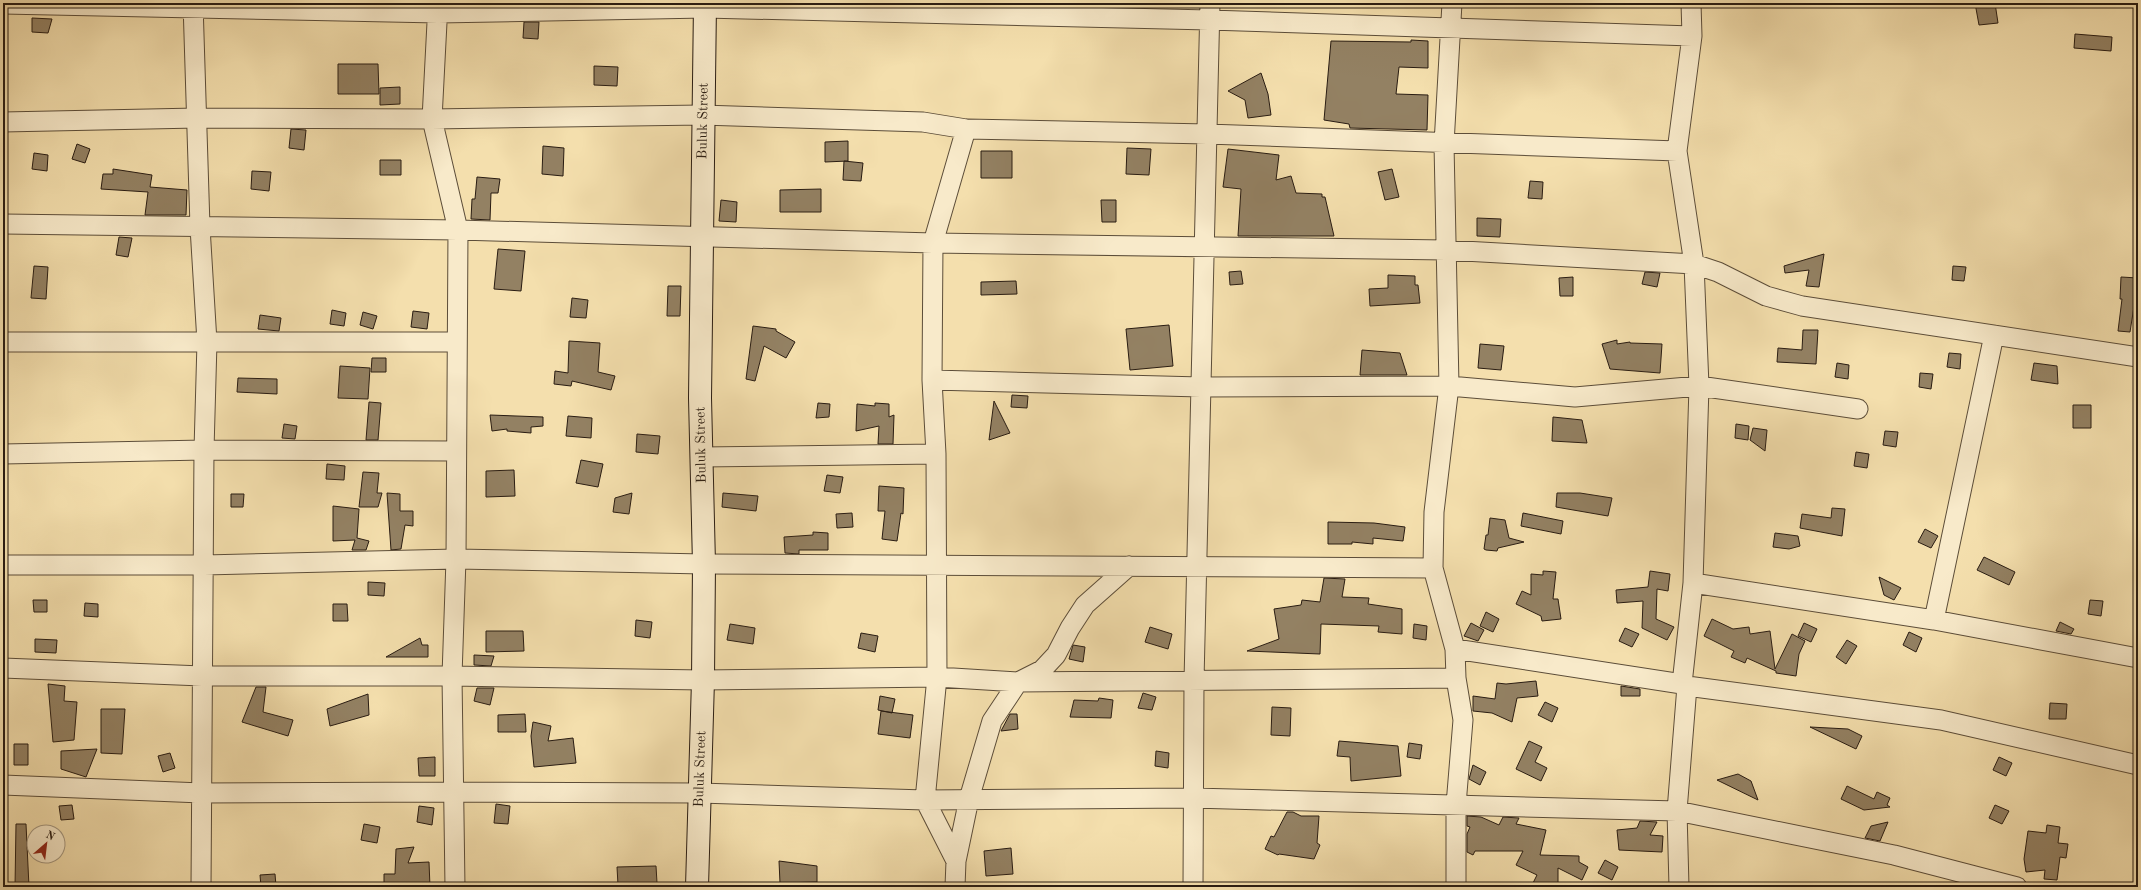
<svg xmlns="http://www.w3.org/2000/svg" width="2141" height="890" font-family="'Old Standard TT',serif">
<rect width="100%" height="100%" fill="#f4dfad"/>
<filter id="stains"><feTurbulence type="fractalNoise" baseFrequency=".005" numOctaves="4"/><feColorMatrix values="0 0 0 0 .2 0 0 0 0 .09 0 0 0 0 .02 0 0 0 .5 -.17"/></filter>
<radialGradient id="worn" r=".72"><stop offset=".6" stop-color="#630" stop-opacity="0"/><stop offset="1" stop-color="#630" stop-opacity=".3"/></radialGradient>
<path fill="#938163" stroke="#291c12" d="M1975,3H1995L1998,23L1979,25Z
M32,18L52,19L48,33L32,32Z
M524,22H539L538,39L523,38Z
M2075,34L2112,37L2111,51L2074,48Z
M1411,40L1428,41V68L1399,67L1396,94L1428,95L1427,130L1350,128L1349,124L1324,120L1331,41L1411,42Z
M338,64H378L379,94H338Z
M594,66L618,67L617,86L594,85Z
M1261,73L1268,94L1271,115L1248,118L1245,100L1228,91Z
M400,87V104L380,105V88Z
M291,129L306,130L304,150L289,148Z
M848,141V161L825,162V142Z
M77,144L90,149L85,163L72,159Z
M543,146L564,148L563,176L542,174Z
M1127,148L1151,149L1149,175L1126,174Z
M1228,149L1279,155L1276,180L1291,176L1296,193L1322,194V197H1325L1334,236H1238L1241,189L1223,187Z
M981,151H1012V178H981Z
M34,153L48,155L47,171L32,169Z
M380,160H401V175H380Z
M844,161L863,163L861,181L843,180Z
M113,169L152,175L150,187L187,190L186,215H145L148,192L101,189L103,174H113Z
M1392,169L1399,197L1385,200L1378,172Z
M252,171L271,172L269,191L251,189Z
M477,177L500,179L498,193H491L490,220L471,219L472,199H475Z
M1530,181L1543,182L1542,199L1528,198Z
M821,189V212H780V190Z
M721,200L737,202L736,222L719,221Z
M1101,200H1116V222H1102Z
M1477,218L1501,219L1500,237L1477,236Z
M119,237L132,238L128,257L116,255Z
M498,249L525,251L521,291L494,289Z
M1824,254L1819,287L1806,286L1809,270L1785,273L1784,266Z
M34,266L48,267L46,299L31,298Z
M1953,266L1966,267L1964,281L1952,280Z
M1241,271L1243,284L1230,285L1229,272Z
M1645,272L1660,273L1657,287L1642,284Z
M1388,275L1415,276V285H1418L1420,303L1370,306L1369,289L1388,288Z
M1573,277V296H1560L1559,278Z
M2121,277L2138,278V300H2135L2130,332L2118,331L2122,299H2120Z
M1016,281L1017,294L981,295V282Z
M668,286H681L680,316H667Z
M572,298L588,300L586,318L570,317Z
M332,310L346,313L344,326L330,324Z
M413,311L429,313L427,329L411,327Z
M363,312L377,316L373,329L360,325Z
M260,315L281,318L279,331L258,329Z
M1169,325L1173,366L1130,370L1126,329Z
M753,326L776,329V331L795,342L786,358L764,346L755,381L746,379Z
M1803,330H1818L1816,364L1777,362L1778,348L1802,350Z
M1617,340V344L1630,342V343L1662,344L1660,373L1610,369L1602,344Z
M569,341L600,343L598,372L615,376L611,390L572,381L571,386L554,384L555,371L568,373Z
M1480,344L1504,346L1501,370L1478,368Z
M1362,350L1400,353L1407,375H1360Z
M1949,353L1961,354L1960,369L1947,367Z
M372,358H386V372H371Z
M1837,363L1849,365L1848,379L1835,377Z
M2034,363L2057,366L2058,384L2031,380Z
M340,366L370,368L368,399L338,398Z
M1920,373L1933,374L1931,389L1919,387Z
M238,378L277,379V394L237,392Z
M1012,395L1028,396L1027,408L1011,407Z
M994,401L1010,433L989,440Z
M369,402L381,403L378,440H366Z
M818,403L830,404L829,417L816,418Z
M875,403L889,404V417L894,415L893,444H878L879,426L856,431L857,404L875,406Z
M2073,405H2091V428H2073Z
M490,415L543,417V426L531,427V433L507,431V429L492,431Z
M568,416L592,418L591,438L566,436Z
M1553,417L1582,420L1587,443L1552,441Z
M284,424L297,426L295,439L282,438Z
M1736,424L1749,426L1748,440L1735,438Z
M1753,428L1767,430L1765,451L1750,440Z
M1885,431L1898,432L1896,447L1883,445Z
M637,434L660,436L658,454L636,452Z
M1856,452L1869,454L1867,468L1854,466Z
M581,460L603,464L598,487L576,483Z
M327,464L345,466L344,480L326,479Z
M514,470L515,496L486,497V471Z
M363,472L379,473L377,493H382L378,507H359Z
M827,475L843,477L840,493L824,491Z
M879,486L904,488L903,514L901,513L897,541L882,539L885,511H878Z
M387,493L400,494V511H413V526L405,525L401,549L391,550Z
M632,493L629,514L613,512L615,498Z
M723,493L758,496L756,511L722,507Z
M1557,493H1580L1612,498L1608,516L1556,507Z
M231,494H244L243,507H231Z
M333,506L359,509L357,538L369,541L366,550H352L355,540L333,541Z
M1832,508L1845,509L1842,536L1800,528L1802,514L1831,518Z
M852,513L853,527L837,528L836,514Z
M1523,513L1563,521L1561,534L1521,526Z
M1490,518L1505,520L1509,538L1524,542L1498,548L1497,551L1486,550L1484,549L1486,535H1488Z
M1328,522L1374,523L1405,527L1403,541L1373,538V544L1352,542V544H1328Z
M1925,529L1938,536L1931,548L1918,542Z
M813,532L828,533V550H799V554L785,553L784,537L813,535Z
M1775,533L1798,536L1800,546L1789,549L1773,547Z
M1984,557L2015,572L2009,585L1977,570Z
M1543,571L1556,572L1553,599H1558L1561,619L1542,621L1541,616L1516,604L1522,591L1531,595V574L1543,575Z
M1650,571L1670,574L1668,591L1657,589L1656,619L1674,627L1667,640L1642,628L1643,601L1617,603L1616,590L1648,587Z
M1879,577L1901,588L1894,600L1884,595Z
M1324,578L1345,579L1342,597L1369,598L1368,604L1402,609V634L1378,632L1379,626L1321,624L1320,654L1247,651L1279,639L1274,609L1301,605L1302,600L1320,602Z
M368,582L385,583L384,596L368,595Z
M33,600H47V612H34Z
M2090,600L2103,601L2101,616L2088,614Z
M85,603L98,604V617L84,616Z
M333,604H347L348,621H333Z
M1486,612L1499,619L1493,632L1480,626Z
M1712,619L1733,629L1749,627L1750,634L1770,631L1775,669L1792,634L1805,641L1799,654L1796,676L1776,673V671L1747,658L1745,663L1731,657L1734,651L1704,636Z
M636,620L652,622L650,638L635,636Z
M2060,622L2074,629L2071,634L2056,631Z
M1471,623L1484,630L1478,641L1464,636Z
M1804,623L1817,629L1811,642L1798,636Z
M730,624L755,628L753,644L727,640Z
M1414,624L1427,626L1426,640L1413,638Z
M1150,627L1172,634L1168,649L1145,642Z
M1625,628L1639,634L1632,647L1619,641Z
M486,631H523L524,651L486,652Z
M1909,632L1922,638L1916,652L1903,645Z
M861,633L878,636L875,652L858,648Z
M420,638L422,645H428V657H386Z
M35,639L57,640L56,653L35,652Z
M1847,640L1857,646L1846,664L1836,657Z
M1073,645L1085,647L1083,662L1069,659Z
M474,655L494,656L491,666L474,665Z
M1536,681L1538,696L1517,698L1512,722L1492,713L1473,711V696L1495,699L1497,683L1506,684Z
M48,684L65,686L64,701L77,702L74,740L53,742Z
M1621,686L1640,689V696H1621Z
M256,687H266L263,712L293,720L288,736L242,722Z
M477,688H494L490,705L474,701Z
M1143,693L1156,697L1152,710L1138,708Z
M368,694L369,715L330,726L327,709Z
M880,696L895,699L892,713L878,710Z
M1099,698L1113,700L1111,718L1070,717L1074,700L1098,701Z
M1545,702L1558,708L1552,722L1538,715Z
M2050,703L2067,704L2066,719H2049Z
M1272,707L1291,708L1290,736L1271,735Z
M101,709H125L122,754L101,753Z
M881,711L913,715L910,738L878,734Z
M525,714L526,732H498V715Z
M1010,714H1017L1018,729L1001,731Z
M533,722L551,726L548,741L573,738L576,763L534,767L531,736Z
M1810,727L1848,729L1862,736L1856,749Z
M1339,741L1398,746L1401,776L1351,781L1350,757L1337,756Z
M1529,741L1542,747L1535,762L1547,768L1541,781L1516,769Z
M1409,743L1422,745L1420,759L1407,757Z
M14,744H28V765H14Z
M97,749L86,777L61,769V751Z
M1156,751L1169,753L1168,768L1155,766Z
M170,753L175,768L163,772L158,756Z
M435,757V776H419L418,758Z
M1999,757L2012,763L2006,776L1993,770Z
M1473,765L1486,772L1480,785L1469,779Z
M1738,774L1751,781L1758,800L1717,780Z
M1847,786L1874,799L1877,792L1890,798L1887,805L1890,807L1864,810L1841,799Z
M496,804L510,806L508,824L494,823Z
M72,805L74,819L61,820L59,806Z
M1995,805L2009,811L2002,824L1989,818Z
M419,806L434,808L432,825L417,822Z
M1287,812H1293L1301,816H1319L1317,843L1320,845L1314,859L1279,854L1278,855L1265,849L1271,836L1274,837Z
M1467,816L1481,817L1499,825L1503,817L1519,818L1516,824L1546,830L1540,855L1579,856V862L1588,867L1582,880L1558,868V887H1531L1537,875L1516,865L1523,851H1475L1473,855L1467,852V834L1470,827L1467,826Z
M1640,821L1657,822L1650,835L1663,836L1662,852L1619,850L1617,830L1637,828Z
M1888,822L1880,841L1865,838L1871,826Z
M16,824H26L29,887H15Z
M364,824L380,827L377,843L361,840Z
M2047,825L2060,827L2058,843L2068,844L2066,858L2060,857L2057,880L2044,879L2045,870L2026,872L2024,859L2028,831L2046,833Z
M414,847L408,863L429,862L430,887H384V874H395L396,849Z
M1011,848L1013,874L986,876L984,851Z
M1605,860L1618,867L1612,880L1598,873Z
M779,861L817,866V882L780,883Z
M656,866L657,883L618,885L617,867Z
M275,874L276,886L261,887L260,875Z"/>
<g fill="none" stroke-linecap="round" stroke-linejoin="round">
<defs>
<path id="street" d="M193,3L200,227L207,342L204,450L201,887
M438,3L432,119L458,230L456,559L452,676L455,887
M1452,3L1444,144L1449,386L1434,512L1433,568L1455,649L1456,678L1463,720L1456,805V887
M3,4L438,13L705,8L1209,20L1692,36
M3,122L197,118L432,119L702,115L923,122L966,129L1207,134L1677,151
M3,224L458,230L933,243L1446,250L1694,264L1718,272L1766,296L1802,306L2138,357
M3,342H457
M932,380L1201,387L1449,386L1575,397L1699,386L1858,409
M3,454L204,450L456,451
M701,457L936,454
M3,565H204L456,559L704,564L1433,568
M1693,583L1934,620L2138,658
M1934,620L1994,335
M1455,649L1682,684
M3,668L202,676H452L703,680L937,677L1018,682L1456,678
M1687,686L1941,720L2138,765
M3,785L202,793L454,792L699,793L925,800L1193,798L1677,811L1894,855L2017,887
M956,861L969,799L992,721L1018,682L1042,670L1056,655L1070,628L1085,605L1129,566
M955,887L956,861L925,800L937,677L936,454L932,380L933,243L966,129
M1193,887L1194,681L1210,3
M1679,887L1677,811L1687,686L1682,684L1693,583L1699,386L1694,264L1677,151L1692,36L1691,3"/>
<path id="secondary" d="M697,887L703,680L704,564L700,398L705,3"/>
</defs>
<use href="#street" stroke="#5c4d39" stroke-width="21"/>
<use href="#secondary" stroke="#291c12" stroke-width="24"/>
<use href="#street" stroke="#f8eaca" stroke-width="19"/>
<use href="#secondary" stroke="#f8eaca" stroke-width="22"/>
</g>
<g text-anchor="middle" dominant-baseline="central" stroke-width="4" stroke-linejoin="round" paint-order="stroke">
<g font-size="14" fill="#291c12" stroke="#f8eaca">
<text transform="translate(703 121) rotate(-89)">Buluk Street</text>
<text transform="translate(701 445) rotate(-91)">Buluk Street</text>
<text transform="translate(700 769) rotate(-88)">Buluk Street</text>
</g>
</g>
<rect width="2141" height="890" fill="none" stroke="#f4dfad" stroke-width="16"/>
<rect x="4" y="4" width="2133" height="882" fill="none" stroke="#291c12" stroke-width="2"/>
<rect x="8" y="8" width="2125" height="874" fill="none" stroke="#291c12"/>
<g transform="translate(46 844) rotate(28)"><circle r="19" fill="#f8eaca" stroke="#a59880"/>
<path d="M0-3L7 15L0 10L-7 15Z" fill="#8f2418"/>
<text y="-6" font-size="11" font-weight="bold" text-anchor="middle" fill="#291c12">N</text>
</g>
<rect width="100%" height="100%" filter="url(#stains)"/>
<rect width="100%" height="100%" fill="url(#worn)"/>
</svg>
